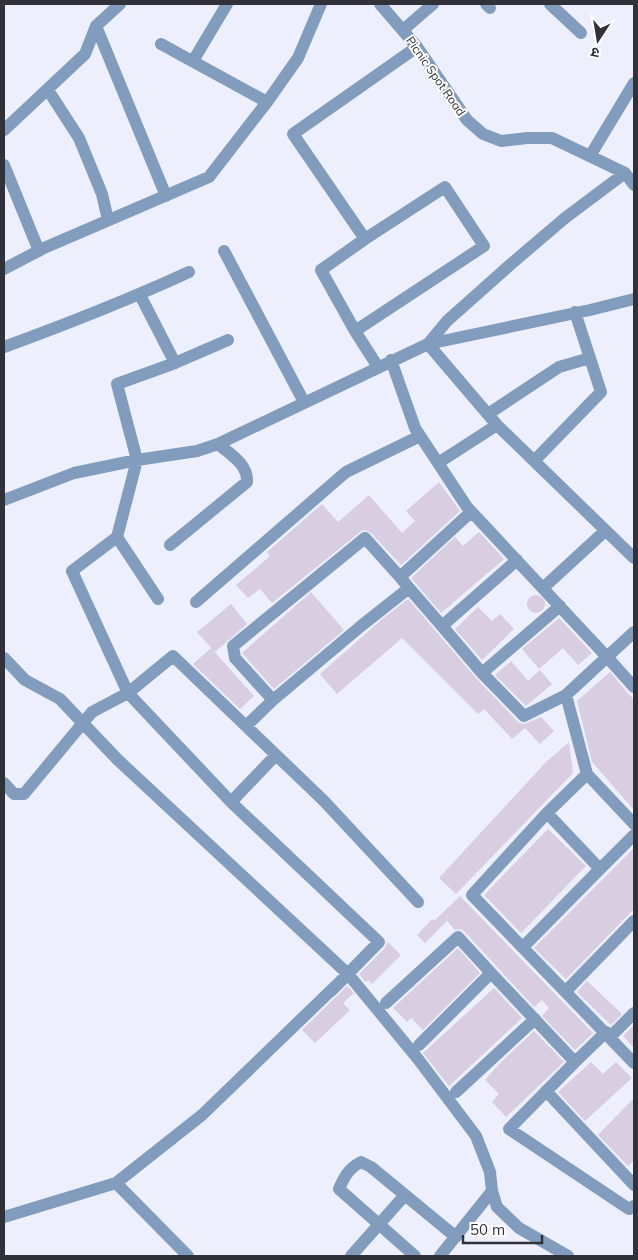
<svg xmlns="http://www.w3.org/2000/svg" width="638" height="1260" font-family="Mulish,'Noto Sans Devanagari',sans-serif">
<rect width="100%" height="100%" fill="#edeffc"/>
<path fill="#d8cde1" d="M439,482L460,511L401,565L371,533L364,530L360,532L272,603L260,589L248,598L236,585L270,556L267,552L322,504L338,522L369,495L402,533L415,521L406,511Z
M479,532L504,559L441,613L411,578L455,537L463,546Z
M311,592L344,630L274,689L242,653Z
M527 604a9 9 0 1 1 18 0a9 9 0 1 1-18 0Z
M408,599L476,678L518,722L522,724L527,723L541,717L554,731L540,744L525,728L512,739L484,709L478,714L402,638L337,694L320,674L380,621Z
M231,604L247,624L215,652L197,632Z
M478,607L492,621L500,614L514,629L482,660L455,629Z
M559,618L592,653L578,665L563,648L539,669L522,649Z
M211,648L254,696L240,709L193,664Z
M511,661L528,681L540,670L552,684L526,706L495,675Z
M610,672L634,700V810L592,762L577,701Z
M569,742L573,773L456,894L439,878L546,762Z
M548,829L586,866L521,933L484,895Z
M634,848V909L566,979L534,948Z
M460,896L593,1033L575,1050L542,1016L549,1008L542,1000L534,1007L464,931L460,929L455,930L447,921L425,943L417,935L432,919L434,921Z
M388,942L401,955L372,984L368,980L365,982L359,974L385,948Z
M458,948L480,973L423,1030L411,1018L407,1022L393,1008Z
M587,981L622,1014L611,1025L577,992Z
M347,986L354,993L343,1003L350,1010L315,1043L302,1030Z
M494,988L522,1018L449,1086L423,1053Z
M634,1025V1048L623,1036Z
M534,1031L564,1062L506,1117L492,1102L499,1094L485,1080L502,1061Z
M591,1062L603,1074L616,1062L632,1078L585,1121L558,1092Z
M634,1098V1160L628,1166L598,1135Z"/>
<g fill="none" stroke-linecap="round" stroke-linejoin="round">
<path stroke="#819cbd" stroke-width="12" d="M380,4L417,47L467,120L483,134L501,141L527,138H552L625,173L634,185
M486,4L490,8
M550,4L581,33
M96,26L166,196
M403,30L433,4
M161,44L267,102
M193,61L227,4
M48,90L79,138L102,194L108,220
M4,130L85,54L96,26L120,4
M590,156L634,83
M4,165L39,251
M365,239L293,134L417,47
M224,251L304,402
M4,269L44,248L209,177L267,102L298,58L321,4
M140,295L175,363
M355,331L321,270L365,239L445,187L484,246L355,331L378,367
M4,347C67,324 128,300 189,272
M391,360L415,428L467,507L607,657L566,695L587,774L547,813L472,895L634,1063
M488,414L559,367L590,358
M497,425L428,344L447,321L511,264L565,218L625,173
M534,461L601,392L575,312
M438,463L497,425L634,558
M4,500L74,473L137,460L197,451L218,444L428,344L590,310L634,299
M117,537L158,599
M170,545L247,482C248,464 230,454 218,444
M409,588L442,626
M543,588L605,531
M196,602L346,472L420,436
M560,606L482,673L524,716L566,695
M634,632L607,657L634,687
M4,658L25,680L60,699L117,759L348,974L418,1059L476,1136L490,1172L492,1191L440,1256
M482,673L442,626L517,560
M273,700L361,626L409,588L400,577
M246,726L273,700L235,658L233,646L365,538L400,577L471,512
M587,774L634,824
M4,783L14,794H24L92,712L128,693L173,656L324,801L418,902
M231,802L276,755
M547,813L600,869L634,835
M523,947L600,869
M566,991L634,921
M386,1003L458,937L491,973
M610,1037L634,1013
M419,1045L491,973L575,1062L606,1032
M575,1062L509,1129L629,1209L634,1206
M546,1091L634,1185
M456,1092L535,1019
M116,1183L188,1256
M492,1191L497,1207L519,1228L568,1256
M4,1217L116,1183L202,1115L348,974L331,991L379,942L231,802L128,693L72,571L117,537L137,460L117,384L175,363L228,340
M351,1256L405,1195
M415,1256L339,1189C344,1177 349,1168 361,1162L371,1167L456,1237"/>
</g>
<g text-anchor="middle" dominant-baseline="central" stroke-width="4" stroke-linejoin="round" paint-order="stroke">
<g font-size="12" fill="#31313a" stroke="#fff">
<text transform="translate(436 76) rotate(55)">Picnic Spot Road</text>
</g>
</g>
<rect width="638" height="1260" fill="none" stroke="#31313a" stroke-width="10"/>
<g transform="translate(598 40) rotate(192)" stroke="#ffffff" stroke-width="4" paint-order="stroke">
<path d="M0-4L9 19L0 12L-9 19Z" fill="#31313a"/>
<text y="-8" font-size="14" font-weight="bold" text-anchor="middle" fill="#31313a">उ</text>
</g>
<path d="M463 1235v8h79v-8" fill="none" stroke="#31313a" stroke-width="2.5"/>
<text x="470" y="1235" font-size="15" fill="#31313a" stroke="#ffffff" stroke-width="4" paint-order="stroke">50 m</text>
</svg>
